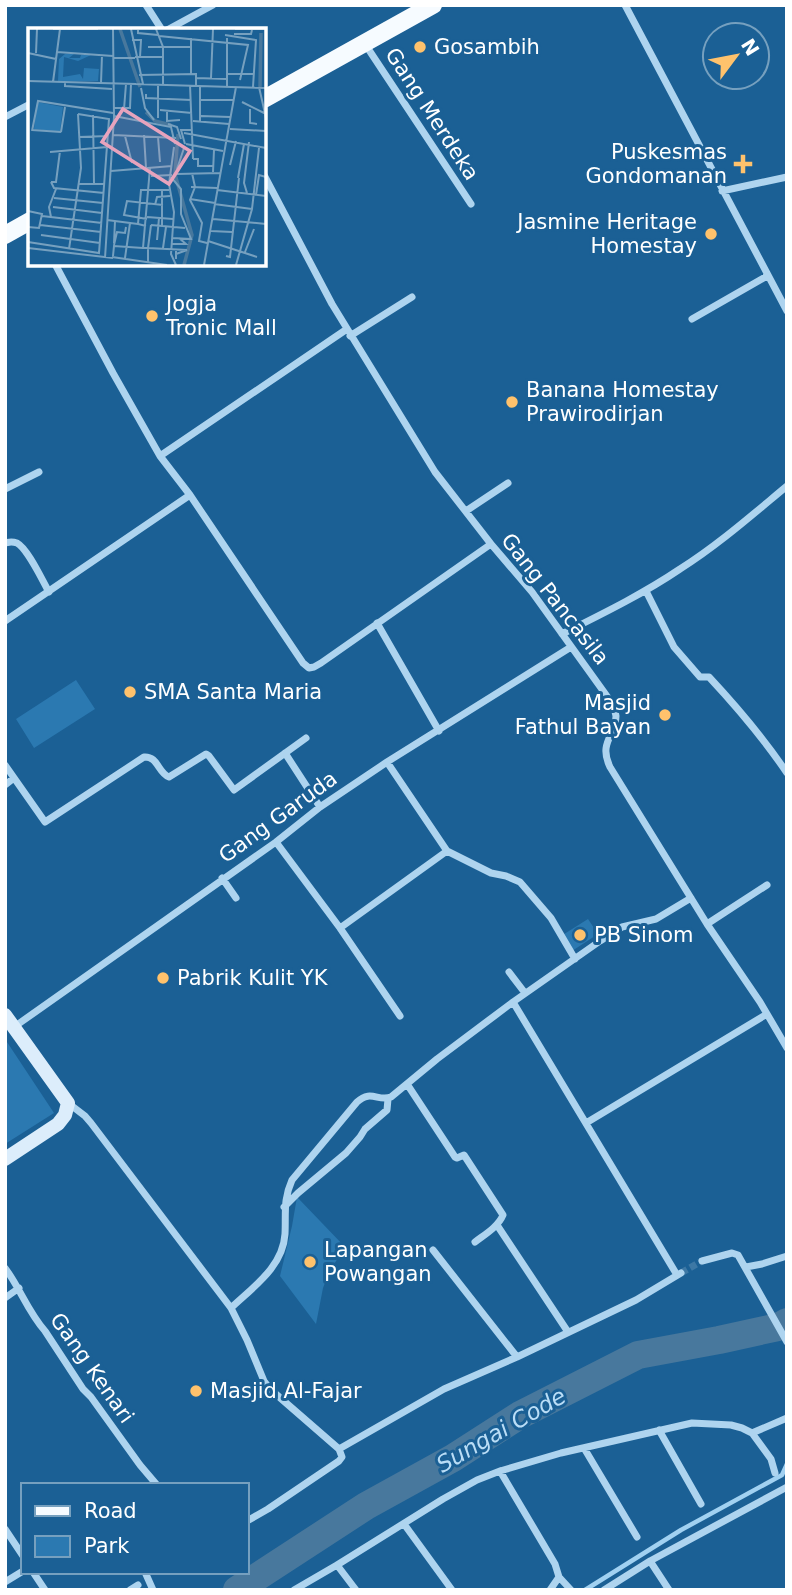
<svg xmlns="http://www.w3.org/2000/svg" width="792" height="1595" font-family="'DejaVu Sans',sans-serif">
<rect width="100%" height="100%" fill="#1b6095"/>
<path fill="#2b79b1" d="M76,680L95,709L34,748L16,719Z
M588,919L598,934L572,951L561,936Z
M5,1039L54,1113L5,1144Z
M297,1197L345,1247L329,1272L323,1288L316,1324L280,1276L292,1226Z"/>
<g fill="none" stroke-linecap="round" stroke-linejoin="round">
<path stroke="#a1d1f1" stroke-width="4.5" d="M585,1590L681,1530L782,1475L787,1464"/>
<path stroke="#48789d" stroke-width="28" d="M237,1590L366,1506L453,1458L520,1415L638,1355L719,1340L778,1327L787,1322"/>
<path stroke="#3d78a5" stroke-width="7" stroke-dasharray="7 3.5" stroke-linecap="butt" d="M681,1273L702,1261"/>
<path stroke="#aed4ef" stroke-width="7" d="M146,5L162,30
M625,5L787,311
M167,30L213,5
M365,44L471,204
M5,117L30,104
M264,175L332,304L435,472L491,544L532,592L609,699C612,704 615,709 616,716C616,736 598,742 610,767L707,924L760,1002L787,1048
M722,191L787,177
M692,319L767,276
M350,336L412,297
M160,456L347,329
M5,489L39,472
M190,495L303,663L309,668L314,667L321,663L491,544
M466,511L508,483
M5,543C10,542 11,541 17,543C28,549 42,580 49,592
M646,591L674,647L700,677H709C737,707 764,739 787,773
M5,621L190,495L160,456L113,373L55,264
M377,623L439,731
M562,634C602,614 643,594 680,569C718,545 752,515 787,486
M285,753L320,807
M387,762L447,851L491,873L506,876L520,882L551,918L575,959
M5,765L45,822L144,757C158,756 158,773 169,777L206,754L209,756L234,790L306,738
M5,785L14,778
M276,842L340,928L400,1016
M222,878L236,898
M707,924L767,885
M340,928L447,851
M509,972L525,993
M513,1002L677,1275
M14,1027L276,842L320,807L387,762L571,647
M407,1084L455,1157L457,1158L464,1155L503,1215C498,1227 484,1235 475,1242
M68,1103L85,1116L91,1123L231,1308L247,1340L264,1381L270,1389L339,1449L342,1457L339,1461L268,1509L247,1521
M586,1123L767,1014
M284,1207L298,1193L346,1153L360,1137L365,1129L387,1110L388,1099
M497,1225L568,1332
M433,1250L517,1357
M702,1261L732,1253L738,1255L787,1342
M746,1267L762,1264L787,1256
M5,1268C20,1288 28,1312 45,1331L83,1389L91,1397L140,1465L157,1485
M5,1298L19,1288
M231,1308C253,1287 283,1267 285,1234C286,1213 283,1200 292,1180L357,1102C371,1089 378,1102 391,1097L437,1059L513,1002L600,941L622,927L656,919L691,898
M659,1430L701,1504
M752,1433L787,1418
M584,1448L637,1537
M339,1449L444,1389L517,1357L636,1300L681,1273
M500,1471L555,1564L559,1577L550,1590
M404,1524L452,1590
M5,1529L23,1556
M650,1561L669,1590
M337,1565L443,1499L477,1480L500,1471L561,1453L692,1423L731,1425L742,1428L752,1433L771,1459L775,1473
M33,1572L45,1590
M145,1572L153,1590
M559,1577L571,1590
M5,1582L23,1571
M130,1590L138,1585
M294,1590L337,1565L356,1590
M604,1590L650,1561L787,1487"/>
<path stroke="#dcedfb" stroke-width="14" d="M5,1015L68,1103L65,1115L58,1124L5,1159"/>
<path stroke="#f6fbff" stroke-width="18" d="M264,99L433,5
M5,235L30,221"/>
</g>
<g fill="#ffc26c" stroke="#1b6095" stroke-width="2.5">
<circle cx="420" cy="47" r="7"/>
<path d="M739.5 153.5h7v7h7v7h-7v7h-7v-7h-7v-7h7z"/>
<circle cx="711" cy="234" r="7"/>
<circle cx="152" cy="316" r="7"/>
<circle cx="512" cy="402" r="7"/>
<circle cx="130" cy="692" r="7"/>
<circle cx="665" cy="715" r="7"/>
<circle cx="580" cy="935" r="7"/>
<circle cx="163" cy="978" r="7"/>
<circle cx="310" cy="1262" r="7"/>
<circle cx="196" cy="1391" r="7"/>
</g>
<g text-anchor="middle" dominant-baseline="central" stroke-width="6" stroke-linejoin="round" paint-order="stroke">
<g font-size="21" fill="#fff" stroke="#1b6095" text-anchor="start">
<text x="434" y="47">Gosambih</text>
<text x="727" y="152" text-anchor="end">Puskesmas<tspan x="727" dy="24">Gondomanan</tspan></text>
<text x="697" y="222" text-anchor="end">Jasmine Heritage<tspan x="697" dy="24">Homestay</tspan></text>
<text x="166" y="304">Jogja<tspan x="166" dy="24">Tronic Mall</tspan></text>
<text x="526" y="390">Banana Homestay<tspan x="526" dy="24">Prawirodirjan</tspan></text>
<text x="144" y="692">SMA Santa Maria</text>
<text x="651" y="703" text-anchor="end">Masjid<tspan x="651" dy="24">Fathul Bayan</tspan></text>
<text x="594" y="935">PB Sinom</text>
<text x="177" y="978">Pabrik Kulit YK</text>
<text x="324" y="1250">Lapangan<tspan x="324" dy="24">Powangan</tspan></text>
<text x="210" y="1391">Masjid Al-Fajar</text>
</g>
<g font-size="21" fill="#fff" stroke="#1b6095">
<text transform="translate(432 114) rotate(57)">Gang Merdeka</text>
<text transform="translate(555 599) rotate(52)">Gang Pancasila</text>
<text transform="translate(278 817) rotate(-36)">Gang Garuda</text>
<text transform="translate(92 1368) rotate(55)">Gang Kenari</text>
</g>
<g font-size="23" font-style="italic" fill="#baddf6" stroke="#1b6095">
<text transform="translate(501 1430) rotate(-30)">Sungai Code</text>
</g>
</g>
<g transform="translate(28 28)">
<rect width="238" height="238" fill="#1b6095"/>
<path d="M37,26H46L41,30H52L53,27H63L50,33L36,29L35,49L52,46L55,51L56,40L71,41L70,53H30L31,31ZM9,74L35,79L32,104L6,101Z" fill="#2b79b1"/>
<path fill="none" stroke="#48789d" stroke-width="3.5" d="M92,1L112,59M232,59L233,5M118,84L127,93L143,97M150,106L147,146L164,207L156,237"/>
<path fill="none" stroke="#76a0bf" stroke-width="2" d="M25,1H70M103,1L115,56M128,1L135,19V57M207,1H238M110,2V5L130,7M206,6H223L224,2M197,7L228,12L225,59M131,8L220,17L212,52M199,10V58M104,12H113L112,29M120,19H163M29,24L85,28M0,25L28,31M8,25L9,1M107,29H135M85,30H107M163,46V10M200,46H226M111,47L168,46V58M168,50L199,51M183,50L185,1M0,53L108,56M25,54L32,1M37,54V58L84,61M73,55L74,27M106,56L238,60M130,57V90M162,57L165,131M231,59L238,90M113,60L117,80L126,92M118,66V70L163,72M172,72H205M214,74L236,85M86,80H102L103,56M96,81L98,56M222,81V95L229,96M132,82L164,85M139,83V93L152,92M65,87L66,156M86,88L143,99L147,116M173,88L202,89M165,93L201,96M172,93V58M140,96L149,99L153,111M202,101L238,103M4,102L33,104M4,103L10,73L85,85M33,104L37,79M156,105L238,120M85,107L148,110M116,107L118,140M97,108L104,135M51,109L80,108M130,109L132,134M157,116L153,102H164M158,116L195,123M146,119L141,156L146,184L143,226L148,237M22,124L79,119M165,131H170V138H185M202,137L208,113M149,141L156,120M83,143L144,138M185,144L186,122M164,145L167,159L162,172L174,195L171,213L179,215M149,146L192,145M123,148L144,147M143,149L153,161V186L163,211L144,210M210,150L216,116M23,154L26,160L76,165M23,154H28L32,123M50,156H76M163,159L189,160M189,162L238,168M219,165L216,155L221,114M228,167L231,147L238,149M26,170L75,175M162,171L187,175M186,176L224,181M127,177L129,169L142,168M25,179L74,185M0,183L14,186L11,200L0,199M14,188L74,195M23,189L21,179L28,161M119,189L145,191M119,191L96,187L99,173L135,177M185,191L238,196M79,192L110,196M12,197L73,204M123,197L120,220L159,222M123,197L157,200M118,198L110,196L113,162H141M134,198V162M183,203L204,204M13,207L72,215M129,212L131,190M180,213L229,229M0,214L71,225L81,91L50,86M86,215L87,193M144,216H158L151,210M86,217L89,204L97,205L98,199M0,220L85,230M135,220L138,199M41,221L53,140L50,86M217,224L226,201M85,228L86,218L115,220M198,228L202,229L211,150M84,229L139,237M77,230L86,89L85,1M97,230L102,195M148,231V226L159,222H148V226M120,234V220H115L122,140M176,237L208,59M208,237L224,181L231,120"/>
<path fill="#e7a3bd" fill-opacity="0.15" stroke="#e7a3bd" stroke-width="3.5" d="M95,81L162,123L141,156L74,114Z"/>
<rect width="238" height="238" fill="none" stroke="#fff" stroke-width="3.5"/>
</g>
<rect width="792" height="1595" fill="none" stroke="#ffffff" stroke-width="14"/>
<rect x="21" y="1483" width="228" height="91" fill="#1b6095" stroke="#76a0bf" stroke-width="2"/>
<rect x="35" y="1506" width="35" height="10" fill="#f6fbff" stroke="#76a0bf" stroke-width="2"/>
<text x="84" y="1518" font-size="21" fill="#ffffff">Road</text>
<rect x="35" y="1536" width="35" height="21" fill="#2b79b1" stroke="#76a0bf" stroke-width="2"/>
<text x="84" y="1553" font-size="21" fill="#ffffff">Park</text>
<g transform="translate(736 56) rotate(58)"><circle r="33" fill="#1b6095" stroke="#76a0bf" stroke-width="2"/>
<path d="M0-5L12 26L0 18L-12 26Z" fill="#ffc26c"/>
<text y="-10" font-size="19" font-weight="bold" text-anchor="middle" fill="#ffffff">N</text>
</g>
</svg>
